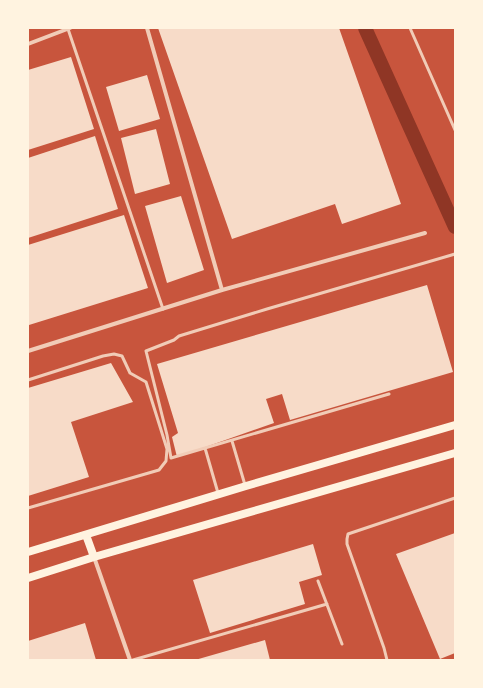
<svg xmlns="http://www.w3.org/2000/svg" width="483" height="688" font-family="'DM Sans',sans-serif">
<rect width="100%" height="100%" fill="#c8553d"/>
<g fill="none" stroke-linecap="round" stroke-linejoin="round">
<path stroke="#8f3625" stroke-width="14" d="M365,28L455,227"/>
</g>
<path fill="#f7dbc8" d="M158,28H339L401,204L342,224L335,204L232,239Z
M71,57L94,129L28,150V70Z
M147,75L160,119L119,131L106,87Z
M156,129L170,184L135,194L121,138Z
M95,136L118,209L28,238V158Z
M181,196L204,270L167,283L145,206Z
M124,215L148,288L29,325L28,322V245Z
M427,285L453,372L290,420L282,394L266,399L274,423L177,457L172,437L178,433L157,364Z
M111,363L133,402L71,422L89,477L28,496V388Z
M455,533V653L440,659L396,554Z
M313,544L322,575L299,582L305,604L210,633L193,580Z
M85,623L96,660H28V641Z
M265,640L270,660H195Z"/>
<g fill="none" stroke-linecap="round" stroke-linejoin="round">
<path stroke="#f1ccb7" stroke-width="3" d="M410,28L455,130
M68,29L163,309
M28,380L103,356L114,354L122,356L130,373L146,382L167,449L166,461L159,470L28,508
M389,394L171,458L167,435L146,351L174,340L179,336L267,309L455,254
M232,441L245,485
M205,448L218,493
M318,581L342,644
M133,660L327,604
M387,660L384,648L347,544V539L348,534L455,498"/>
<path stroke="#f1ccb7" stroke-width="4" d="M147,28L222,290
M28,44L70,28
M28,351L222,290L425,233
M94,557L130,660"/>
<path stroke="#fff3e0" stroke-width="8" d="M86,535L94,557
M28,552L246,486L455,425
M28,578L94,557L455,453"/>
</g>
<rect width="483" height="688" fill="none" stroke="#fff3e0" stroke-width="58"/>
</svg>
